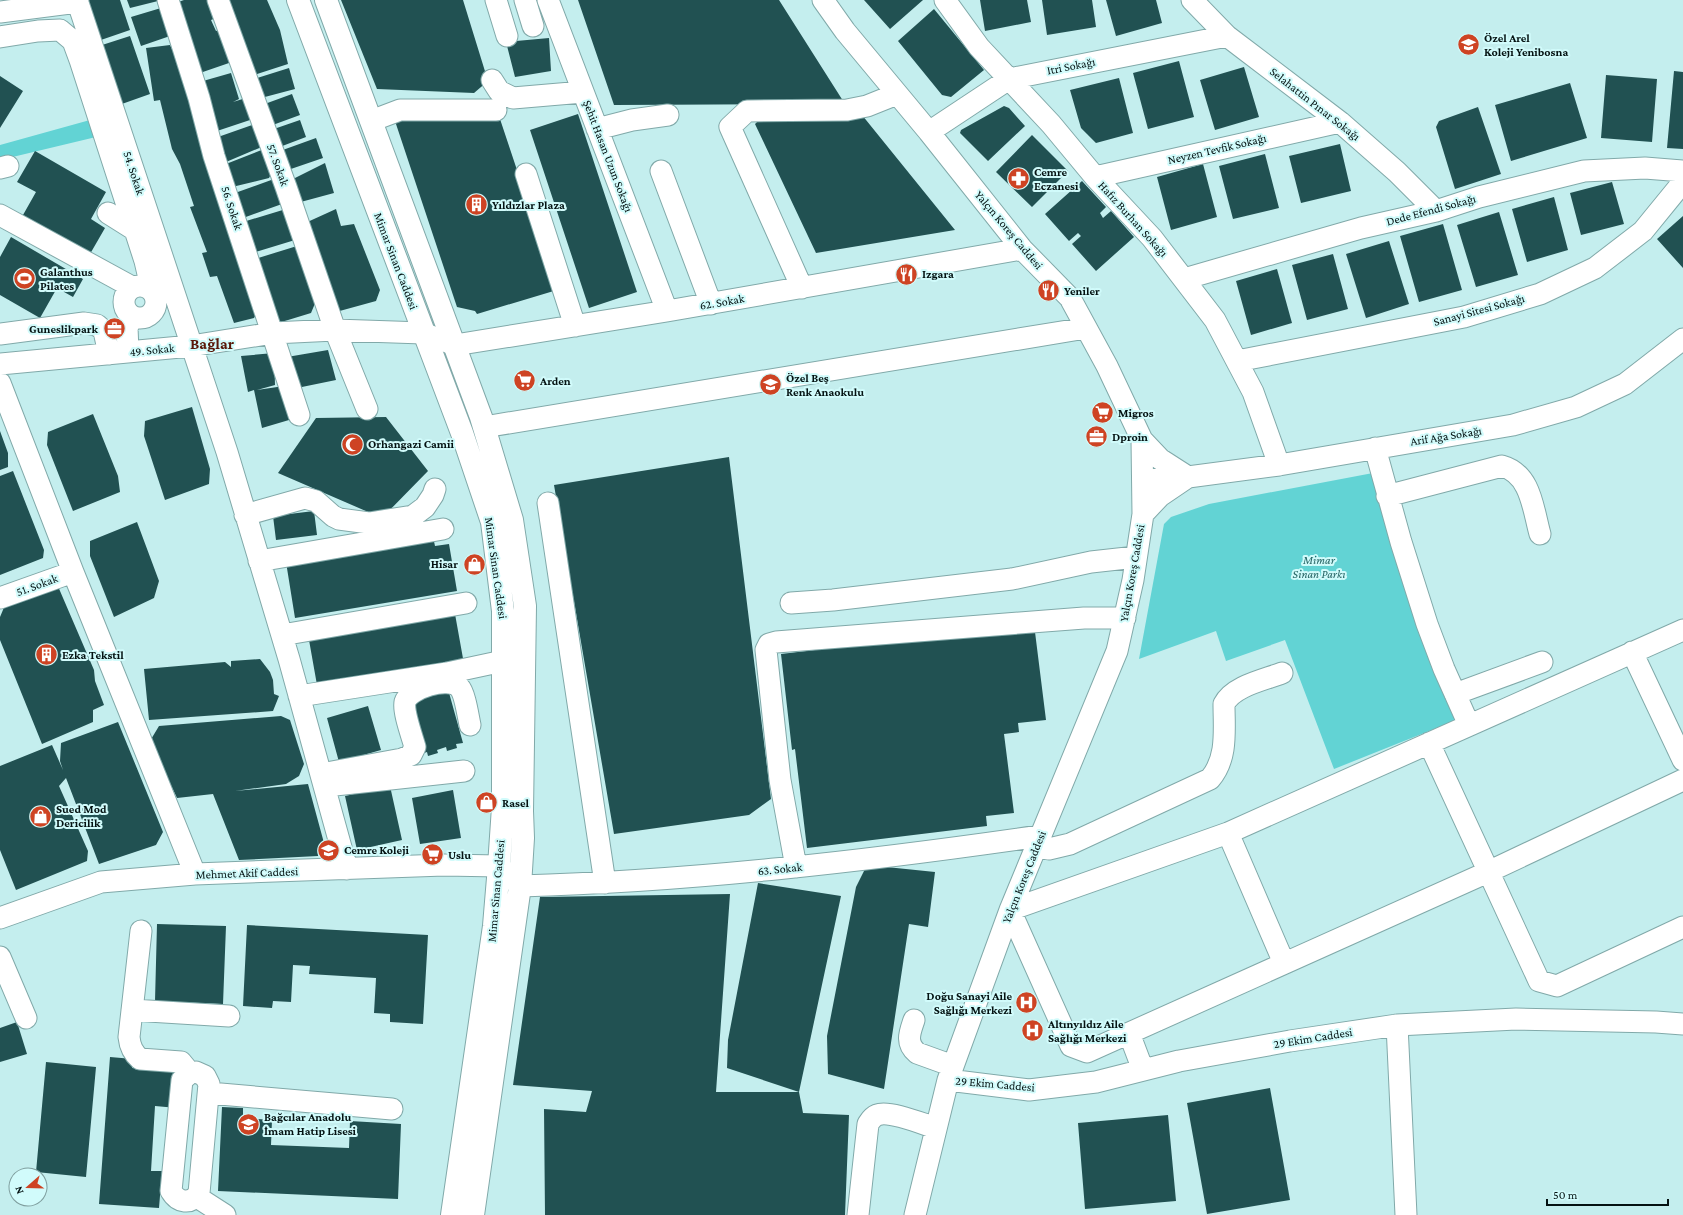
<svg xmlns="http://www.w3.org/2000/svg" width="1683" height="1215" font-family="'Crimson Pro',serif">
<rect width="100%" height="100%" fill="#c4eeee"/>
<path fill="#62d3d4" d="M90,120L96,137L0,160V145Z
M1373,473L1459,719L1334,769L1285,640L1226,661L1216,631L1139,659L1164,524L1171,517L1209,504Z"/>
<path fill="#215152" d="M84,0H120L130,30L98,41Z
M127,0H158V1L130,8Z
M184,0H212L216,18L211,20L216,31L223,29L231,54L229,63L197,74L175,3Z
M226,0H267L280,30L288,64L254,75Z
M341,0H463L488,81L474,93L377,89Z
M578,0H779L845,104L614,105Z
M864,0H923L890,29Z
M980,0H1027L1031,22L985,31Z
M1042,0H1092L1096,27L1047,35Z
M1106,0H1156L1162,23L1116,36Z
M161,8L170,36L141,46L131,17Z
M934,9L984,70L951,97L942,95L898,41Z
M130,36L150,94L119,105L99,46Z
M549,38L551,71L515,77L506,42Z
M170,45L180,66L242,264L239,269L244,268L259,309L254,318L234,323L217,276L210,277L202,253L207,252L190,207L194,206L180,164L172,149L160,100L154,101L146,48Z
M1179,61L1194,117L1148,129L1133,73Z
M1244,67L1259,117L1215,130L1200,80Z
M289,68L295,89L261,98L254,79Z
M1674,71L1683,72V149L1667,148Z
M231,73L239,99L233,102L249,97L256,118L217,131L203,81Z
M1606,75L1657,79L1652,142L1601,138Z
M0,76L23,91L0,128Z
M1119,78L1133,133L1096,143L1081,128L1070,90Z
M1570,83L1587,138L1511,161L1495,105Z
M292,94L300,115L270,126L262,105Z
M1004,106L1009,108L1025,126L988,161L960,133L961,130Z
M1478,107L1501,174L1455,189L1436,127L1439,121Z
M578,114L637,292L589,308L530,130Z
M393,115L500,119L557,290L477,314L475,311L457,307Z
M862,115L955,230L816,253L755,124L761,118Z
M300,120L306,137L277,148L271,130Z
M255,124L264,146L226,162L218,137Z
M1032,135L1068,171L1032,207L996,172Z
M316,138L323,158L285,171L280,151Z
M1340,144L1351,191L1301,203L1289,156Z
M264,149L273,170L269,178L232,187L226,164Z
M35,151L106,192L91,219L105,228L90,254L23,215L36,192L17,182Z
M1265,154L1279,208L1233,219L1219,166Z
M325,163L334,193L297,203L289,181Z
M1203,164L1217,217L1171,230L1157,177Z
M274,179L282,204L243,218L235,193Z
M1082,181L1106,207L1100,213L1103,218L1111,211L1134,237L1096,271L1072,244L1081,236L1078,233L1069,241L1045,214Z
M1612,182L1624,224L1581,235L1570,193Z
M1554,197L1568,250L1527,262L1512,209Z
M286,209L295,240L252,253L243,222Z
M336,209L341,226L354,224L380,290L376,301L336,312L303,224Z
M1499,212L1518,275L1476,287L1457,225Z
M1683,216V268L1657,239Z
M1443,224L1462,290L1419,302L1400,236Z
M11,237L83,279L73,297L57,288L40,318L0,295V257Z
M1389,241L1409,304L1366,318L1346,254Z
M297,246L316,301L311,313L275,324L255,259Z
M1333,254L1348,309L1307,320L1292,265Z
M1277,269L1292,323L1251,335L1236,281Z
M328,350L336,380L297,388L287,357Z
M274,353L275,385L257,390L284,386L291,405L289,420L262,428L254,390L248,392L241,356Z
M192,407L210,469L209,484L165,500L144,436L145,421Z
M93,414L118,476L120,492L73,511L47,445L48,432Z
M386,417L428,471L382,518L278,473L316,418Z
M0,431L8,453V467L0,470Z
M729,457L771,799L749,815L614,834L554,485Z
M13,471L44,550L43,558L0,575V476Z
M314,511L317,535L276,540L273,516Z
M137,522L159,581L154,598L114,617L90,556V541Z
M433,537L435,546L449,544L457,591L295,618L286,562Z
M57,584L94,670L95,681L104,705L93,710V722L42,744L0,640V617L8,598Z
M455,614L464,664L317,685L309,640Z
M1034,624L1046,720L1018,723L1019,732L1004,734L1014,813L986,816L987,826L807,848L795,749L792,750L781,654Z
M260,659L270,672L273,680L274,694L279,696L273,711L149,720L144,669L225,662L231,667V661Z
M448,689L463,743L456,744L457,748L447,751L446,747L437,750L438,753L428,756L427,752L421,754L414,698Z
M368,706L381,750L339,762L327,718Z
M281,716L290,720L304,764L299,776L286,784L235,791L308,784L324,843L318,856L239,860L213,794L177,798L150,741L159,726Z
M118,722L163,832L156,845L99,864L66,778L59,786L88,851L87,861L16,890L0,850V766L52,745L63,770L60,761L61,743Z
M390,786L402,840L357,850L345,796Z
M453,790L461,838L420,844L412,798Z
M867,865L935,872L928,927L909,924L884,1089L828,1074L827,1036L856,887Z
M758,883L841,896L799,1092L727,1068L728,1040Z
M730,894L716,1092H799L803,1113L849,1115L845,1215H545L544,1109L586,1112L592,1091L513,1085L540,897Z
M157,924L226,926L223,1004L155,1001Z
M247,925L428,935L423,1024L390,1022V1014L374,1013L376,978L309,974L310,966L293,965L291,1002L273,1001L272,1008L243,1006Z
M17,1022L27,1054L0,1062V1028Z
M110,1057L133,1059L132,1068L180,1071L177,1108L155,1106L151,1171H162L159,1208L99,1204Z
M46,1062L96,1067L86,1177L36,1172Z
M1270,1088L1290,1200L1207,1214L1187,1103Z
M222,1107L243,1108V1118L272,1120L271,1145L349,1148L350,1121L401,1124L398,1199L218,1191Z
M1168,1115L1176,1201L1085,1209L1078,1123Z"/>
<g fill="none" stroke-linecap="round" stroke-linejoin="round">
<defs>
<path id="minor" d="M77,0L227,452L289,659L347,869
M168,0L199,98L214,156L299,415
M218,0L286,187L335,330L367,409
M496,0L507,36
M525,0L533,26
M548,0L667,311
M823,0L845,31L929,132L1022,249L1070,298L1107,366L1142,440L1143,514L1133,580L1117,651L1010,910L948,1080L915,1215
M945,0L979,47L1051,124L1095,177L1152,238L1215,320L1253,392L1279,465
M1192,0L1227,36L1340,122L1397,172L1436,211
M0,12L78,2
M0,37L38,31L60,30L73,41L80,60L145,261L152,291
M492,80L499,91L513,98L583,92
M371,121L400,110H496
M597,129L632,120L668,115
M929,132L1009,79L1227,36
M0,168L8,166
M661,171L711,304
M526,174L575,326
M1095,177L1340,122
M108,213L135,230
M0,215L132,287
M1184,279L1361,228L1436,211L1479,197L1584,171L1645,168L1683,171
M124 302a16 16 0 1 1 32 0a16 16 0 1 1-32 0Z
M802,288L730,127L747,111L847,110L867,106L897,94
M0,334L84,323L97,325L104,331L109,354
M128,352L127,327L133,317
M1237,361L1464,317L1540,294L1595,268L1643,231L1683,182
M0,364L191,346L273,333L335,330L423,333L455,345L667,311L1022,249
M0,383L73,572L195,874
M484,427L1086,328
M1142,440L1160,459L1188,477
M1375,448L1401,542L1427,624L1444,669L1469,725
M1143,480L1188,477L1279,465L1513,425L1576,407L1625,384L1683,339
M1387,496L1502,466C1531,474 1533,509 1540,534
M548,503L605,883
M1143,514L1160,496L1188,477
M245,515L305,498L316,501L333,516L339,519L369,523L413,516L425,507L433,495L435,489
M259,561L443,529
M0,598L73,572
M791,603L833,600L1012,579L1091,562L1136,557
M1683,630L1228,833L1010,910L1071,1046L1087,1052L1488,872L1683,780
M282,635L466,603
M1632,652L1683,760
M1455,694L1542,662
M299,696L447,673L503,661
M1429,743L1539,981L1557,986L1683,927
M321,774L402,759L411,755L415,747C412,736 403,712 405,702C409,688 448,676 459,687C465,693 468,716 470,725
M335,785L464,771
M1228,833L1284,963
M1036,847L1049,849L1070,844L1210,779C1228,758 1224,730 1224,704C1233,686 1264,680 1282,673
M796,867L780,780L766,650L769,644L776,642L1084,618H1125
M0,918L101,882L195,874L444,865L499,866L520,886C694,881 867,861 1040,836
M141,931L129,1037C130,1047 133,1053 140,1059L181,1062L190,1073
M0,957L26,1018
M132,1010L229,1016
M914,1020C910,1032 905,1043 917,1053L953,1066
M1397,1025L1406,1215
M1129,1033L1143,1070
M196,1072L205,1076L209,1084L199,1193C191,1205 178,1203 171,1191L182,1080L190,1073Z
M948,1080L1029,1090L1096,1082L1179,1061L1290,1041L1397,1025L1516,1019L1656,1022L1683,1024
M209,1093L392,1109
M197,1197L225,1215
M858,1215L868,1124C870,1121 872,1117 877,1115C889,1110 923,1124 936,1128"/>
<path id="major" d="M298,0L462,433L492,522L503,611V807L499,866L494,926L452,1215
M326,0L481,417L512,520L525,606L522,811L523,838L520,886L473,1215"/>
</defs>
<use href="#minor" stroke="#81a9a9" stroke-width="23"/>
<use href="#major" stroke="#81a9a9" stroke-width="24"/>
<use href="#minor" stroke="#fff" stroke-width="21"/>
<use href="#major" stroke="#fff" stroke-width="22"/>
</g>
<defs>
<symbol id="school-disc" viewBox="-11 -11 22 22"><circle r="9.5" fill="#ce4323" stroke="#d1fbfb"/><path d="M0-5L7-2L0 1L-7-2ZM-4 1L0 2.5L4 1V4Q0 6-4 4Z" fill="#fff"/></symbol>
<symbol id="pharmacy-disc" viewBox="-11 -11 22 22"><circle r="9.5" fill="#ce4323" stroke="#d1fbfb"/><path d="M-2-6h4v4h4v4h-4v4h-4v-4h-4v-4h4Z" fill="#fff"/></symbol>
<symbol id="building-disc" viewBox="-11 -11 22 22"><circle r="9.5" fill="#ce4323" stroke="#d1fbfb"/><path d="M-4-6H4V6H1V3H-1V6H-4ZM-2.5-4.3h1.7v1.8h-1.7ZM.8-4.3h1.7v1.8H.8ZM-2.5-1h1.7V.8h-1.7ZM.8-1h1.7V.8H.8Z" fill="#fff"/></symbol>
<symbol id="restaurant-disc" viewBox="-11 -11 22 22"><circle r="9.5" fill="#ce4323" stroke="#d1fbfb"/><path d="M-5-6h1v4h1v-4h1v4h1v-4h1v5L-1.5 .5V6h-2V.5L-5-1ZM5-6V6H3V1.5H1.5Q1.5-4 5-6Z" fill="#fff"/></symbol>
<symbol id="stadium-disc" viewBox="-11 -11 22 22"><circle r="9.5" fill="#ce4323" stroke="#d1fbfb"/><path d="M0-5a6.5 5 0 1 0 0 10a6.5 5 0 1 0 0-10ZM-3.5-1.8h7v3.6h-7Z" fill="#fff"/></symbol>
<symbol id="office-disc" viewBox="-11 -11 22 22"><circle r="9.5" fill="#ce4323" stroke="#d1fbfb"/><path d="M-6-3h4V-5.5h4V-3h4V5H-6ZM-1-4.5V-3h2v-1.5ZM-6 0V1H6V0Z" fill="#fff"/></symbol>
<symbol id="supermarket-disc" viewBox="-11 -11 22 22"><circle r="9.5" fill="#ce4323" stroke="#d1fbfb"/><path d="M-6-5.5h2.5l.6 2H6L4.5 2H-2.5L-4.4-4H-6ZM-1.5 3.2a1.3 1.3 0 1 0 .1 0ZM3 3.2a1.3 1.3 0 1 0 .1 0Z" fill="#fff"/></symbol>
<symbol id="mosque-disc" viewBox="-11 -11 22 22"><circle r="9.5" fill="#ce4323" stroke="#d1fbfb"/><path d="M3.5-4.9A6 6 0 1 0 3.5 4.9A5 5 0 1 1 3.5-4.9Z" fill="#fff"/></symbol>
<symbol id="shop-disc" viewBox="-11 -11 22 22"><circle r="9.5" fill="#ce4323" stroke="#d1fbfb"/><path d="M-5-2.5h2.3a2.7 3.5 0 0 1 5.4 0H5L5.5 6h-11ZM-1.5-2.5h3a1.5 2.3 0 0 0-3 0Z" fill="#fff"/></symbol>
<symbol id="hospital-disc" viewBox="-11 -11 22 22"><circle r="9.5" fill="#ce4323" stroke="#d1fbfb"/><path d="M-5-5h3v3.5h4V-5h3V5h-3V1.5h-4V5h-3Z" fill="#fff"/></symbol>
</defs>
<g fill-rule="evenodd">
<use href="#school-disc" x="1456" y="32" width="25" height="25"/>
<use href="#pharmacy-disc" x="1006" y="166" width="25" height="25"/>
<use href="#building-disc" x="464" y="192" width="25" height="25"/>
<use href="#restaurant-disc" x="894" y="262" width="25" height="25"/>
<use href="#stadium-disc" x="12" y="266" width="25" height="25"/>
<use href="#restaurant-disc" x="1036" y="278" width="25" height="25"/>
<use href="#office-disc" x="102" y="316" width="25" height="25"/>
<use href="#supermarket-disc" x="512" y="368" width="25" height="25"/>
<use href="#school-disc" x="758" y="372" width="25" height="25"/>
<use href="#supermarket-disc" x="1090" y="400" width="25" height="25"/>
<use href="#office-disc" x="1084" y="424" width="25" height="25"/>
<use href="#mosque-disc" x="340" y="432" width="25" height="25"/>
<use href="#shop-disc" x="462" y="552" width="25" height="25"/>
<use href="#building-disc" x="34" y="642" width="25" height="25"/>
<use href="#shop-disc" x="474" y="790" width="25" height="25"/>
<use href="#shop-disc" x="28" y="804" width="25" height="25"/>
<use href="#school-disc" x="316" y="838" width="25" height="25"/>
<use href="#supermarket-disc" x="420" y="842" width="25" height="25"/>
<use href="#hospital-disc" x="1014" y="990" width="25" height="25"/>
<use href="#hospital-disc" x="1020" y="1018" width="25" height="25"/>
<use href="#school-disc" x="236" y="1112" width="25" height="25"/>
</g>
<g text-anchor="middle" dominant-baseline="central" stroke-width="4" stroke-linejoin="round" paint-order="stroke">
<g font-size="12" font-weight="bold" fill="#041212" stroke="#d1fbfb" text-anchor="start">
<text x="1484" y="38">Özel Arel<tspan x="1484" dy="14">Koleji Yenibosna</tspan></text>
<text x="1034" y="172">Cemre<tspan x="1034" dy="14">Eczanesi</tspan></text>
<text x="492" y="205">Yıldızlar Plaza</text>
<text x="40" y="272">Galanthus<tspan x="40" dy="14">Pilates</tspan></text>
<text x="922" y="274">Izgara</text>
<text x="1064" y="291">Yeniler</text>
<text x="98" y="329" text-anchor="end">Guneslikpark</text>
<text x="786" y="378">Özel Beş<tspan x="786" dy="14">Renk Anaokulu</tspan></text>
<text x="540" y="381">Arden</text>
<text x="1118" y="413">Migros</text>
<text x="1112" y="437">Dproin</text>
<text x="368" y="444">Orhangazi Camii</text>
<text x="458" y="564" text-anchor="end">Hisar</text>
<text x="62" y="655">Ezka Tekstil</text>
<text x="502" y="803">Rasel</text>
<text x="56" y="809">Sued Mod<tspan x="56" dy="14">Dericilik</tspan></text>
<text x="344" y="850">Cemre Koleji</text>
<text x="448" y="855">Uslu</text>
<text x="1012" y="996" text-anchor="end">Doğu Sanayi Aile<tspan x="1012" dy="14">Sağlığı Merkezi</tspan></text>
<text x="1048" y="1024">Altınyıldız Aile<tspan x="1048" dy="14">Sağlığı Merkezi</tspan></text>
<text x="264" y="1117">Bağcılar Anadolu<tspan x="264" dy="14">İmam Hatip Lisesi</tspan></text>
</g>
<g font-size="12" fill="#041212" stroke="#d1fbfb">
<text transform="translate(1071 66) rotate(-11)">Itri Sokağı</text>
<text transform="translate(1315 104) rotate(38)">Selahattin Pınar Sokağı</text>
<text transform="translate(1217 149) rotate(-13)">Neyzen Tevfik Sokağı</text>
<text transform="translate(608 156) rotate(69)">Şehit Hasan Uzun Sokağı</text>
<text transform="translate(278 165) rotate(70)">57. Sokak</text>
<text transform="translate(134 173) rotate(72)">54. Sokak</text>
<text transform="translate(232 208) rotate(72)">56. Sokak</text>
<text transform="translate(1431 210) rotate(-15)">Dede Efendi Sokağı</text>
<text transform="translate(1133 219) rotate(48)">Hafız Burhan Sokağı</text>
<text transform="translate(1009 230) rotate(50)">Yalçın Koreş Caddesi</text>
<text transform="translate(396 261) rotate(69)">Mimar Sinan Caddesi</text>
<text transform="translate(722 302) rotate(-10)">62. Sokak</text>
<text transform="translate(1479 310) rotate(-15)">Sanayi Sitesi Sokağı</text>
<text transform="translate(152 350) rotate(-6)">49. Sokak</text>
<text transform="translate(1446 436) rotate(-9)">Arif Ağa Sokağı</text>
<text transform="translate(496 568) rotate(82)">Mimar Sinan Caddesi</text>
<text transform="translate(1132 573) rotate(-80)">Yalçın Koreş Caddesi</text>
<text transform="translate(37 585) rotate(-20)">51. Sokak</text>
<text transform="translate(780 869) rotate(-6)">63. Sokak</text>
<text transform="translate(247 873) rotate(-2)">Mehmet Akif Caddesi</text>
<text transform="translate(1024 877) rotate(-68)">Yalçın Koreş Caddesi</text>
<text transform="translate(496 891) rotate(-85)">Mimar Sinan Caddesi</text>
<text transform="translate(1313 1038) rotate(-9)">29 Ekim Caddesi</text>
<text transform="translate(995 1084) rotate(5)">29 Ekim Caddesi</text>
</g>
<g font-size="12" font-style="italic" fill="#226262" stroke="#d1fbfb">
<text x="1319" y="560">Mimar<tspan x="1319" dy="14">Sinan Parkı</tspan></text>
</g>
<g font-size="16" font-weight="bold" fill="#591708" stroke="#d1fbfb">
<text x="212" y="343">Bağlar</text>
</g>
</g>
<g transform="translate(28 1187) rotate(250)"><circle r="19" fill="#d1fbfb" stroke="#7f9e9e"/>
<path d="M0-3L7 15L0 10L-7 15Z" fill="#ce4323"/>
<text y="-6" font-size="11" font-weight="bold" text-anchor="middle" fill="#041212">N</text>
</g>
<path d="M1547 1199v6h121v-6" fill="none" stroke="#041212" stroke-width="2"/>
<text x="1553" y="1199" font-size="12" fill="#041212" stroke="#d1fbfb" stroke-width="3" paint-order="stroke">50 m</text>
</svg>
